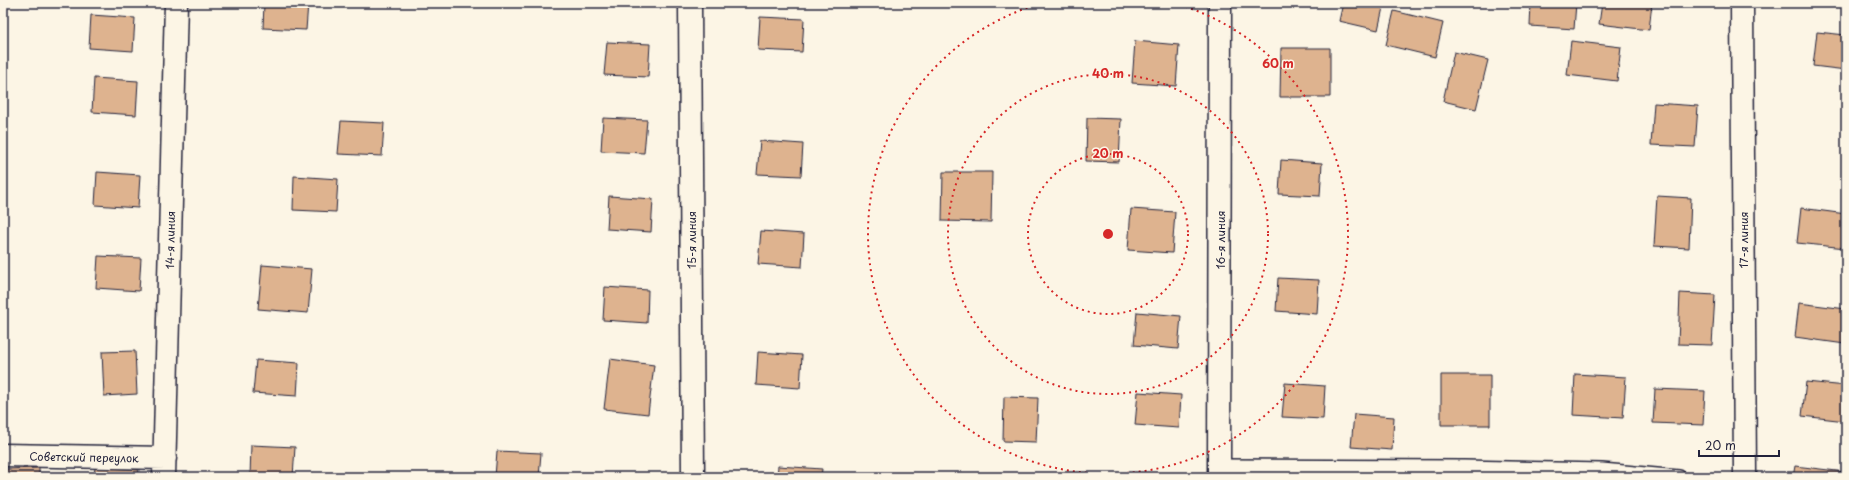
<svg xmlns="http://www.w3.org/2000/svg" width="1849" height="480" font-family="'Playpen Sans',sans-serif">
<rect width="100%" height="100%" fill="#fcf5e5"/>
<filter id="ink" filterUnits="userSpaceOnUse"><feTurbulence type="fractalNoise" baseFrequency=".025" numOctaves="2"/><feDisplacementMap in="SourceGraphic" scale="8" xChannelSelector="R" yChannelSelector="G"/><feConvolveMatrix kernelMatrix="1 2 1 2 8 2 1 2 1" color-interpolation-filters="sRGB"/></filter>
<g filter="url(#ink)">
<path fill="#deb38f" stroke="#22223b" d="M264,3H308L306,30L263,28Z
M1343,3H1384L1378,30L1339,21Z
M1531,3H1576L1574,29L1530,26Z
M1602,3H1652L1649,30L1599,24Z
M1394,11L1443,23L1435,57L1386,45Z
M91,15L135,18L133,51L89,48Z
M760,17L804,19L802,52L758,50Z
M1817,32L1846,35V70L1813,66Z
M1135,41L1179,45L1176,86L1132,83Z
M1571,41L1621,47L1617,81L1567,75Z
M607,42L650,44L648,77L604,75Z
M1281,48H1330V97H1280Z
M1454,52L1488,60L1476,109L1443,101Z
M94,78L138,81L136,115L92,112Z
M1654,103L1698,106L1695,147L1651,145Z
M603,118L647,120L644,153L601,151Z
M1087,118L1121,119L1119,162L1086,161Z
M341,121L384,123L382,156L338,154Z
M760,141L803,144L801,176L757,174Z
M1281,160L1322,163L1320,196L1279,194Z
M97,172L140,175L138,208L95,205Z
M943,172H992L991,222L942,221Z
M294,176L338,179L336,212L293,210Z
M609,196L653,199L651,232L607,229Z
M1657,196L1691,198L1689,248L1654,246Z
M1801,208L1846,214V248L1797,243Z
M1131,209L1175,212L1172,253L1128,250Z
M761,231L804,234L802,267L758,264Z
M98,256L141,258L139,291L96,288Z
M262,265L312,269L308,313L258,309Z
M1278,278L1319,280L1317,314L1276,311Z
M605,287L648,290L647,323L603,320Z
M1680,293L1715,295L1712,345L1678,344Z
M1799,303L1846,309L1845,344L1795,337Z
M1137,312L1181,316L1178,349L1134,345Z
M135,351L137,394L104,396L102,352Z
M758,352L802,355L800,388L756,385Z
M610,359L654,365L648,414L604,409Z
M256,360L299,363L297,396L253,393Z
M1575,374L1626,377L1623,418L1573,415Z
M1441,375H1490V425H1441Z
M1806,382L1846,386V421L1802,416Z
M1285,383L1325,386L1323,419L1282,417Z
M1655,389L1705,391L1703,425L1653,423Z
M1138,392L1181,395L1179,428L1135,425Z
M1004,397L1038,398L1036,442L1003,441Z
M1354,414L1394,417L1392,450L1351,447Z
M251,445L295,447L293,477H250Z
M497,451L541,453L539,477H495Z
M778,466L822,469L821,477H777Z
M1795,466L1845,472L1844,477H1793Z
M95,467L139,470L138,477H94Z
M39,468V477H6V469Z"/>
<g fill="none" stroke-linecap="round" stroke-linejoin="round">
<defs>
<path id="lane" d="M1219,466L1464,467L1602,470L1679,477"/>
<path id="street" d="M690,3L693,477
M1742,3L1745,477
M3,455L165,458
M164,477L176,3
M1219,477L1220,3"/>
</defs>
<use href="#lane" stroke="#22223b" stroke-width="16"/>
<use href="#street" stroke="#22223b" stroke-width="25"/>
<use href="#lane" stroke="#fcf5e5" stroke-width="13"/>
<use href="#street" stroke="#fcf5e5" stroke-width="22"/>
</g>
</g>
<g fill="none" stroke="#d62828" stroke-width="2" stroke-dasharray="2 4">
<circle cx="1108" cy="234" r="80"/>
<circle cx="1108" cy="234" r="160"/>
<path d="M1174 3A240 240 0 1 1 1042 3"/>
</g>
<g text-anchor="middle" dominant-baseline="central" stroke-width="3" stroke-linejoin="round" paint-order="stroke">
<g font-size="11" fill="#22223b" stroke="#fcf5e5">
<text transform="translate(170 240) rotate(-89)">14-я линия</text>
<text transform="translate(691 240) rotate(-90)">15-я линия</text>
<text transform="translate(1220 240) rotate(-90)">16-я линия</text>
<text transform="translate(1743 240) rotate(-90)">17-я линия</text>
<text transform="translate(84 457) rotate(1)">Советский переулок</text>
</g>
</g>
<circle cx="1108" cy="234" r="6" fill="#d62828" stroke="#fcf5e5" stroke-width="2"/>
<g font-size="12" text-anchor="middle" font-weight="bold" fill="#d62828" stroke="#fcf5e5" stroke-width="3" stroke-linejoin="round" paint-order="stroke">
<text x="1278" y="68">60 m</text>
<text x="1108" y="78">40 m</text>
<text x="1108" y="158">20 m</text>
</g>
<rect width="1849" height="480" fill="none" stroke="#fcf5e5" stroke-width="16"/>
<rect x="8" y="8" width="1833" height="464" fill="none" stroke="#22223b" stroke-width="1.5" filter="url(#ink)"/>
<path d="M1699 450v6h80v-6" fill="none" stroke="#22223b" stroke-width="2"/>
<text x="1705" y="450" font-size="12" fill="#22223b" stroke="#fcf5e5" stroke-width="3" paint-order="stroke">20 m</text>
</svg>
